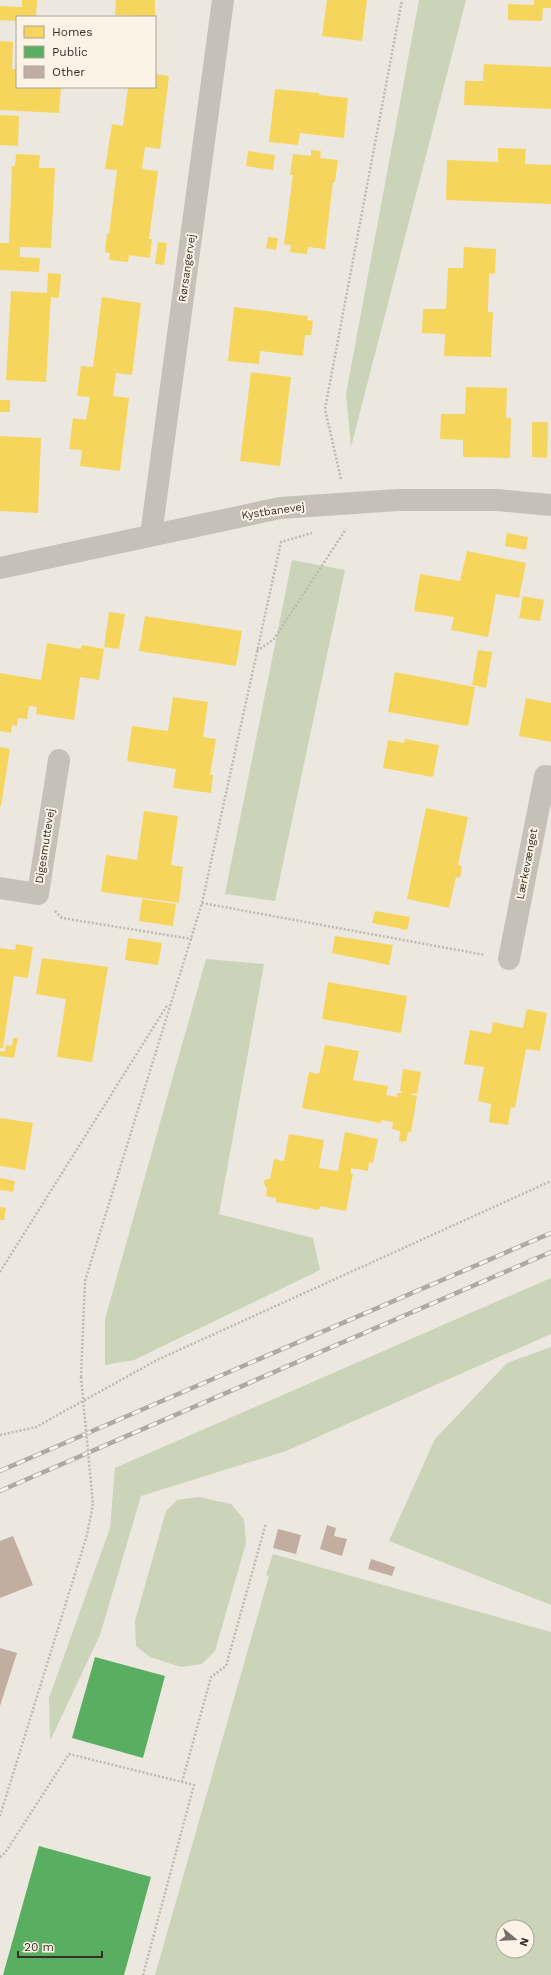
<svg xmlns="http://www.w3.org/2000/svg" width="551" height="1975" font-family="'Work Sans',sans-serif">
<rect width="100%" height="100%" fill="#ede8df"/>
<path fill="#cbd3b8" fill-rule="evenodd" d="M419,0H466L351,447L346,394Z
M292,560L345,570L275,901L225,894Z
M206,959L264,964L219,1214L313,1238L320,1270L134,1360L105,1365V1319Z
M551,1278V1334L286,1451L141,1496L100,1635L50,1741L49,1698L110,1528L115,1468Z
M551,1347V1605L389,1541L435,1439L507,1363Z
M199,1497L231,1504L244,1519L246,1543L215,1651L202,1664L181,1667L150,1657L136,1646L135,1621L166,1511L177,1500Z
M273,1554L551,1632V1975H155L269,1576L266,1575ZM503,1927H527V1951H503Z"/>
<path fill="#f6d55c" d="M22,0H37L36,17H17V21L0,20V6L22,7Z
M116,0H155V17L115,15Z
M327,0H367L362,41L322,36Z
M534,0H551V8H543L542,21L508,20V4L534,5Z
M0,41L13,42L12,69H17V87H61L59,113L0,110Z
M484,64L551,67V109L464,105L465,81H483Z
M155,74L169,76L160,149L145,147L142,169L158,171L149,239H152L150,258L129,255L128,262L109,260L110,253L105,252L107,233L109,234L117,170L105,169L112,124L123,126L128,87H155Z
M275,89L319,93V95L348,98L344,138L300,133L298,145L269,142Z
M0,115L19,116L18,146L0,145Z
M498,148L526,149L525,164L551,165V204L446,200L447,160L498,162Z
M311,150L321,151L320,158L338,160L335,182H333L325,249L308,247L307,254L290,252L291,245L284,244L293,175H290L293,154L311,156Z
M248,151L275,155L273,170L246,166Z
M16,154L40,155L39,168H55L51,248L20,247V257L40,258L39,272L0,270V243H9L12,166H15Z
M268,237L278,238L276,250L266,248Z
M158,242L167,243L164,265L155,264Z
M464,247L496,249L495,274L489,273L488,312H493L491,357L444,356L445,334L422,333L423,309H446L448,268H463Z
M48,273L61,274L59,298L51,297L46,382L6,380L11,291L47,293Z
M102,297L141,303L132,375L116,373L113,396L129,398L120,471L80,466L82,450L69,449L73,418L86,420L90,397L77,396L81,366L93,367Z
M234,307L308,316L307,320L313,321L311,335H305L303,356L260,351L259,364L228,361Z
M251,372L291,377L280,466L240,461Z
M466,387L507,388L506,418H511L510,458L463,457V440L440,439L441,414H465Z
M0,400H10V412H0Z
M532,422H548L547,458L532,457Z
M0,436L41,438L38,513L0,511Z
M507,533L528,537L526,550L505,546Z
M467,551L526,563L519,598L496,594L488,637L451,630L454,617L414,611L420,574L460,581Z
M523,596L544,600L540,621L519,618Z
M109,612L125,614L119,649L104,647Z
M145,616L242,631L236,666L139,651Z
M47,643L81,649L82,645L104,649L99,680L80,677L74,720L36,714L37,707L29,706L27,719L18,718L17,726L12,725L11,733L0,731V673L41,680Z
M478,650L492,652L486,688L472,685Z
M395,672L475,687L468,726L388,712Z
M173,697L208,702L203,737L216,739L210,775H213L211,793L173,788L176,769L127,761L132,726L168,731Z
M526,698L551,703V742L519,736Z
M405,739L439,745L433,777L383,768L388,740L404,743Z
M0,747L10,749L1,806H0Z
M426,808L468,817L458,865L462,866L460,878L456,877L449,908L407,899Z
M144,811L178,816L171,865L183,867L179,903L101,892L106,855L137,860Z
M142,899L176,904L173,926L139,921Z
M375,911L410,917L407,930L372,923Z
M335,936L393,945L389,965L332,953Z
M128,938L162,943L158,965L125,960Z
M16,944L33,947L28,978L14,976L3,1048H0V948L15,950Z
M42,958L108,967L92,1062L57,1057L66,999L36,994Z
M328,982L407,996L401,1033L322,1019Z
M527,1009L547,1013L540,1051L526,1049L515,1108L511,1107L508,1125L489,1122L491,1104L478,1101L484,1067L464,1064L470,1030L491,1034L493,1022L523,1028Z
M13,1038H18L14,1058L0,1056V1051L5,1052L6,1045L12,1046Z
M325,1045L359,1051L353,1080L388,1086L386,1095L397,1097V1093H401L402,1091H400L403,1069L421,1072L417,1094L412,1093V1095L417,1096L411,1132H408L406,1142L399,1141L400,1131L392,1129L393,1122L381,1120V1123L302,1108L309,1072L319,1074Z
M0,1118L33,1123L25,1170L0,1166Z
M345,1132L378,1139L373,1163L369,1162L368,1171L351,1168V1174H353L346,1211L320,1206L319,1210L276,1202V1198L266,1196L267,1189L264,1184V1181L267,1179H270L274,1159L284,1161L289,1134L324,1140L319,1168L338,1171Z
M0,1178L15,1181L13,1192L0,1190Z
M0,1207L6,1208L4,1220H0Z"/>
<path fill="#5aae61" d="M95,1657L165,1676L143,1758L72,1738Z
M39,1846L151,1877L124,1975H3Z"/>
<path fill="#c2aea0" d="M327,1525L336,1528L334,1536L347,1539L342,1556L320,1549Z
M278,1529L301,1535L296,1554L273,1548Z
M13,1536L33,1585L0,1598V1541Z
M371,1559L395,1567L392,1576L368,1569Z
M0,1648L17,1653L0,1706Z"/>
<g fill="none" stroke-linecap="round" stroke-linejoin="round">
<path stroke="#beb9b1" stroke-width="2.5" stroke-dasharray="2 2" stroke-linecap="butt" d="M341,479L325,409L402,0
M257,651L274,639L346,529
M202,903L485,955
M55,911L62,918L192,939
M0,1272L168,1004
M81,1377L85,1281L202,903L281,542L312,533
M0,1435L36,1427L157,1360L551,1181
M182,1782L211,1677L226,1666L266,1523
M0,1816L87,1535L93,1504
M0,1857L5,1853L69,1754L194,1785L143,1975"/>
<path stroke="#c6c0b8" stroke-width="22" d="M151,535L223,0
M0,568L280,508L398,500H497L551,505
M0,888L38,894L59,760
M509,959L545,776L551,777"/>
<defs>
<path id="rail" d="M0,1471L551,1233
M0,1491L551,1252"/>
</defs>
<use href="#rail" stroke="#ada9a3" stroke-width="4.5"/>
<use href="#rail" stroke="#faf3e6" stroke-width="3" stroke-dasharray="9" stroke-linecap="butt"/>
<path stroke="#beb9b1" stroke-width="2.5" stroke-dasharray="2 2" stroke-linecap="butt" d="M81,1377L93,1504"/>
</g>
<g text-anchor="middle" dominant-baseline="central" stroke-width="4" stroke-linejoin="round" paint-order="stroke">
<g font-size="11" fill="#362e27" stroke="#faf3e6">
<text transform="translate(187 268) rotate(-82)">Rørsangervej</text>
<text transform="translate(273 511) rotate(-8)">Kystbanevej</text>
<text transform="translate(45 846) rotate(-81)">Digesmuttevej</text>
<text transform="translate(527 864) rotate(-79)">Lærkevænget</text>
</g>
</g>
<rect x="16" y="16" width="140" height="72" fill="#faf3e6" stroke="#aca49a"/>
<rect x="24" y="26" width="20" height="12" fill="#f6d55c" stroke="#aca49a"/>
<text x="52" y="36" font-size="12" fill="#362e27">Homes</text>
<rect x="24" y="46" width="20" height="12" fill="#5aae61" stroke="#aca49a"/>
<text x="52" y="56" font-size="12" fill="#362e27">Public</text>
<rect x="24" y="66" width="20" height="12" fill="#c2aea0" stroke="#aca49a"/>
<text x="52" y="76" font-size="12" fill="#362e27">Other</text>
<g transform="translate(515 1939) rotate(108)"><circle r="19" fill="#faf3e6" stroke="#aca49a"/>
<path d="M0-3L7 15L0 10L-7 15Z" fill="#766f67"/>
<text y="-6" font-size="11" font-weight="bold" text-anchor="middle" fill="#362e27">N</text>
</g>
<path d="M18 1951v6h84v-6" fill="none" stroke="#362e27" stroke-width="2"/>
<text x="24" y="1951" font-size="12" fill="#362e27" stroke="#faf3e6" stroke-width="3" paint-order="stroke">20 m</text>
</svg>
